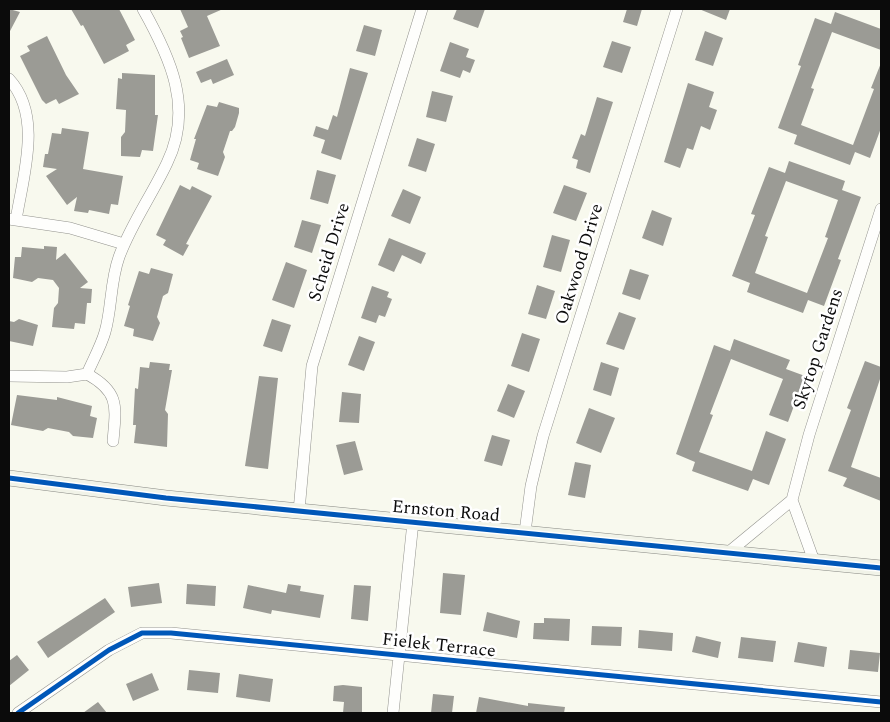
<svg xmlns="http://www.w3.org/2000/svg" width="890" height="722" font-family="Spectral,serif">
<rect width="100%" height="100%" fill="#f8f9ee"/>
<path fill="#9b9b95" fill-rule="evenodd" d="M9,9L20,12L9,33Z
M71,9H119L135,40L126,45L129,51L104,64L83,25L81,26Z
M180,9H223L207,16L220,46L189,58L181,38L183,37L180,31L188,27Z
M457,9H485L478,28L453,19Z
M627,9H642L637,26L623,22Z
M699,9H730L726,20Z
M835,12L881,29V50L832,32L811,88L814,89L801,125L853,145L874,89L871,88L881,63V128L870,158L855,152L850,165L794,144L797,135L778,128L801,66L798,65L815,18L831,24Z
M364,25L382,30L375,56L356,51Z
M705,31L723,38L713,66L695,60Z
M47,36L66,75L79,94L59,104L56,99L46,104L42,100L20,56L30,51L27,46Z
M612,41L631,47L622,73L603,67Z
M450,42L469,49L466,57L475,60L470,73L463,70L460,78L440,71Z
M227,59L234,75L213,84L211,79L201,83L196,72Z
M350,68L368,73L341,160L321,153L325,140L313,136L316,126L328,130L333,115L337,117Z
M122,73L155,75V115H158L153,151L142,150L140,157L121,156V137L125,132L126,110L116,109L118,78L122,79Z
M688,83L714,92L709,107L717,110L710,130L701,126L693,150L687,148L680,168L664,162Z
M432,91L453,96L446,122L426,117Z
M597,97L613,102L590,173L576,168L578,160L572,158L581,134L585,136Z
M219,102L239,108V113L235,127L232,131H230L223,152L225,157L218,176L197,169L199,163L190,160L196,139H194L207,105L217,107Z
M62,128L89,132L83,169L123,176L118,205L111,204L109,214L89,210L88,213L74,211L77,197L67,205L46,176L57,169L43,167L45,154H48L52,133L61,134Z
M417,138L435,144L426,172L408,166Z
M789,161L845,181L842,190L861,197L838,259L841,260L824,306L808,300L803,313L747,292L750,283L732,276L755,215L751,214L769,167L785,173ZM786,181L838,200L825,237L828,238L807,293L755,273L768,237L765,236Z
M317,170L336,175L328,204L310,199Z
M180,185L190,190L192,186L212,196L186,244L189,245L183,256L163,245L166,240L156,235Z
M564,185L587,193L576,221L553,213Z
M403,189L421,197L410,224L391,216Z
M652,210L672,218L663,246L642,238Z
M302,220L321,225L312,253L294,247Z
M552,235L570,240L561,272L543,267Z
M389,238L426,253L421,264L402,255L394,272L378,265Z
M44,246L57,247L56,260L65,253L88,282L80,288L92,289L91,303H87L85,324L75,323L74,329L52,327L54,308L58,303L59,288L53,280L38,278L32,282L13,278L15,257H21L22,247L44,249Z
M286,262L307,270L294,308L272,300Z
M151,268L173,274L168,293L163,296L157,317L160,323L153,341L133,336L134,329L124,326L130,306L128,305L139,271L149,274Z
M630,269L649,275L640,300L622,294Z
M537,285L555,291L546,319L528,314Z
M372,286L389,292L387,297L392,299L385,317L379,315L376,323L361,318Z
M619,312L636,318L624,350L606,344Z
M19,319L38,325L33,346L9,341V321L14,322Z
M272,319L291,325L282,352L263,346Z
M522,333L540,339L529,372L511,366Z
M359,336L375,342L364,371L348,365Z
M734,339L790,360L786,369L805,376L788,422L769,415L783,379L731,359L710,414L713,415L699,452L752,471L766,431L786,439L769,485L753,479L748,491L692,471L695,462L676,454L714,345L730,351Z
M865,361L881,367V376L851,467L881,478V501L843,486L847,478L828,471L851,410L847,408Z
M150,362L170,364L169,370H172L165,410L168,414L167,447L134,443L136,425H133L135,388L138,389L140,367L149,368Z
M601,362L619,368L611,396L593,390Z
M259,376L278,378L268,469L245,466Z
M508,384L525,391L514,418L497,411Z
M342,392L361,394L359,423L339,422Z
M17,395L57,400V397L92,406L90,416L97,418L93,438L73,436L69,432L48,428L43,431L11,425Z
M589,408L615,418L601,453L576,443Z
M492,435L510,440L502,466L484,461Z
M355,441L363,470L344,475L336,445Z
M575,462L591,465L585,498L568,495Z
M443,573L465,575L461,615L440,613Z
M159,583L162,603L131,607L128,587Z
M187,584L216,586L215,606L186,604Z
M288,584L301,586L300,591L324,595L320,618L272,610L271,614L243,608L248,585L286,593Z
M354,585L371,586L368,621L351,619Z
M105,598L115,612L48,658L37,642Z
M487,612L520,621L517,638L483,631Z
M544,618L570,619L569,641L533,639L534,623H544Z
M592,626L622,627L621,646L591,645Z
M639,630L673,633L672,651L638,648Z
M696,636L721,642L718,658L692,652Z
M741,637L776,641L773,662L738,658Z
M798,642L827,647L824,667L794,662Z
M850,650L880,653L878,672L848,669Z
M17,655L29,670L9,686V661Z
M189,670L220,673L218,693L187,690Z
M152,673L159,690L133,701L126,684Z
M239,674L273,679L270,702L236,697Z
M343,685L362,687V713H343L344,702L333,701L334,686Z
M433,694L454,696L452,713H431Z
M479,697L528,706V703L565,707L564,713H476Z
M98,702L107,713H83Z"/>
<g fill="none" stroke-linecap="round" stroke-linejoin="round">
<defs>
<path id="street" d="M9,79C43,116 23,176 16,220
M9,219L70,228L124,244
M87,374C120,392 116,407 113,441
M9,376L67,377L87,374C93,360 101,346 105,332C112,308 110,282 119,257C131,224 152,195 167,163C194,108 170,57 143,9
M792,500L809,435L881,209
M792,500L814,561
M299,511L312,366L422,9
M525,532L531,486L543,436L677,9
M729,552L792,500
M18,713L109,650L142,633H171L881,702
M393,713L413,522"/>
<path id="secondary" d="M9,478L166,498L881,568"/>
</defs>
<use href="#street" stroke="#92928d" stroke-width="12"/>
<use href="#secondary" stroke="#888984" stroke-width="16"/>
<use href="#street" stroke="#fefefc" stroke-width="11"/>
<use href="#secondary" stroke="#f1f3e8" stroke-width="15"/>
<defs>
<path id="cycleway" d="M9,478L166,498L881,568
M18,713L109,650L142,633H171L881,702"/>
</defs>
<use href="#cycleway" stroke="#fff" stroke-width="8"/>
<use href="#cycleway" stroke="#0057b8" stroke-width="5"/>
</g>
<g text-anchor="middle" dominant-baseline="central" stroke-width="5" stroke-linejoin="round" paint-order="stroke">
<g font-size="18" fill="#0b0b0b" stroke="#fff">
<text transform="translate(329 252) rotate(-73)">Scheid Drive</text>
<text transform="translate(579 264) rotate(-73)">Oakwood Drive</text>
<text transform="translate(818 349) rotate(-72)">Skytop Gardens</text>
<text transform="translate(446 511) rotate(5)">Ernston Road</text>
<text transform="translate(439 645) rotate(6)">Fielek Terrace</text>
</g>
</g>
<rect width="890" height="722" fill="none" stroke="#0b0b0b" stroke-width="20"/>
</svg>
